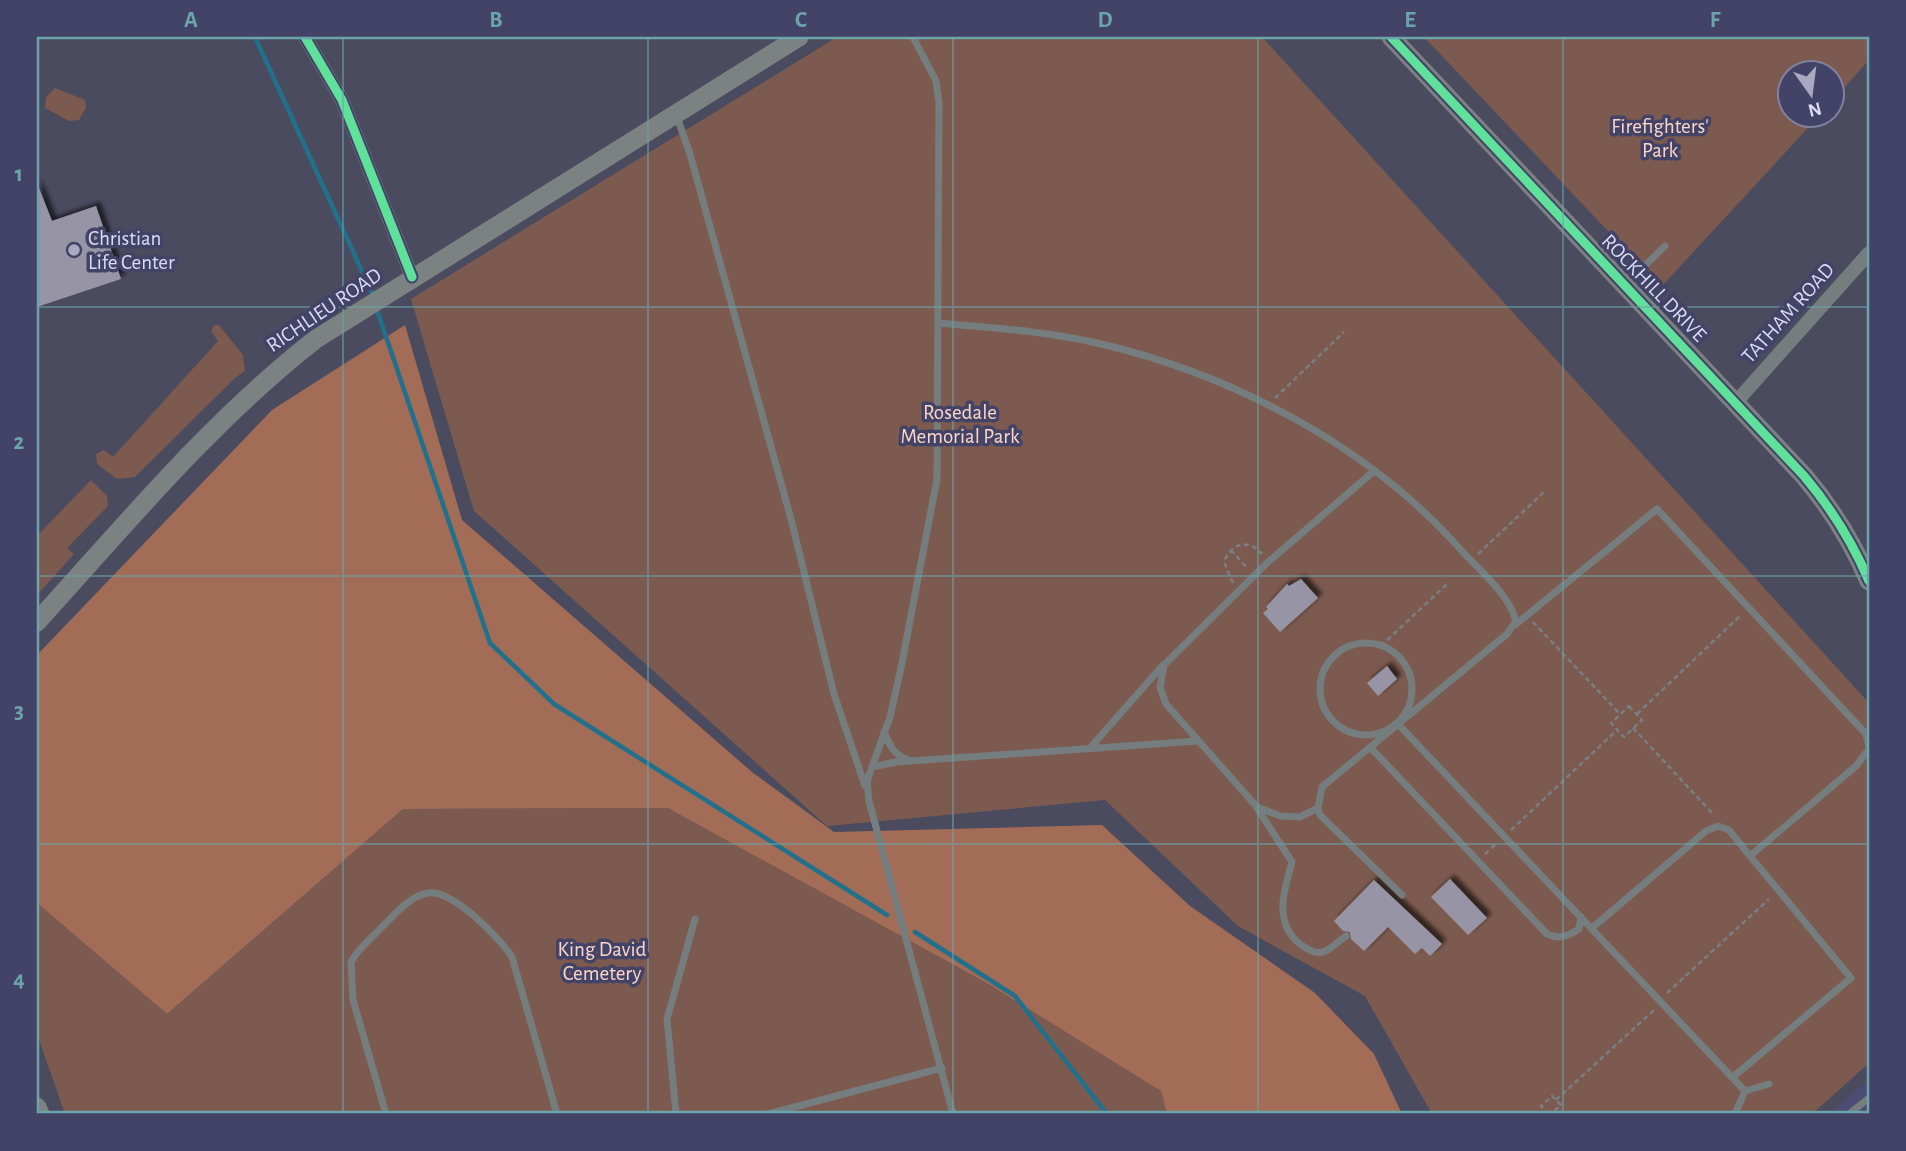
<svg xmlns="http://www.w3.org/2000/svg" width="1906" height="1151" font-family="'Alegreya Sans',sans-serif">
<defs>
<filter id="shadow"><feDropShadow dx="4.5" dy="-4.5" stdDeviation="2" flood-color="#0009"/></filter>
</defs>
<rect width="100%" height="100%" fill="#4b4b60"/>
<path fill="#4c4c75" d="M1869,1079V1114H1830Z"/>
<path fill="#7d5a4f" d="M837,37H1262L1869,703V1063L1812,1114H1432L1365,996L1238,926L1105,800L827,826L474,511L411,299Z
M1424,37H1869V60L1833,100L1832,74H1790V116H1819L1661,287Z
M55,88L85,100L86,107L79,120L69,121L45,108L46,97Z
M214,325H219L243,355L245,371L235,378L135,477L117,479L97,464L96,454L104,450L113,457L218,341L211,331Z
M91,480L107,496L108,506L67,548L74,554L37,595V536Z
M668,808L876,892L1161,1091L1167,1114H65L37,1034V903L167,1014L403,809Z"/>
<path fill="#a26c57" d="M405,325L462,520L752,772L834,832L1102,825L1190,906L1315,993L1374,1054L1402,1114H1167L1161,1091L987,983L668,808L403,809L167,1014L37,903V655L272,410Z"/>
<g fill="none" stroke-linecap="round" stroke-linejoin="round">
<path stroke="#21718c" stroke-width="4.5" d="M255,37L372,293
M378,313L490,643L554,704L887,915
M915,932L1015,996L1107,1114"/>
</g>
<path fill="#9794a6" filter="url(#shadow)" d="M37,183L52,221L96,206L121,279L37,307Z
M1301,579L1318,598L1280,632L1263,613L1268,609L1266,607L1287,584L1289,586Z
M1387,666L1397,679L1378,696L1367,683Z
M1450,879L1487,918L1468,935L1431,897Z
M1374,880L1442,944L1430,956L1422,948L1415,954L1388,927L1364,951L1351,939L1350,932L1343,931L1334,921Z"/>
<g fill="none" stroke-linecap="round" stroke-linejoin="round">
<path stroke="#7b7e83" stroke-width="2.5" stroke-dasharray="5 3.5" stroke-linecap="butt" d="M1275,398L1344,332
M1231,550L1247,568
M1478,554L1545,491
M1233,583L1224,562C1231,543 1248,538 1262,554
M1533,622L1620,714
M1381,646L1448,583
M1629,706L1642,720L1624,737L1611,723Z
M1637,714L1741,615
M1633,728L1714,815
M1511,830L1617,730
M1485,854L1496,844
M1667,993L1769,899
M1556,1100L1654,1010
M1549,1114L1541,1106L1552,1096L1561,1105L1551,1114"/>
<path stroke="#767d7e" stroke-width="7" d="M913,37L936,81L939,102L937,479L901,668L890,717L867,781L869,801L953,1114
M677,117L690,154L791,519L834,694L865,786
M1626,284L1665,246
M938,323C992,328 1048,331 1101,344C1234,375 1370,447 1461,550C1479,570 1509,594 1516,621L1507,634L1322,787L1318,808L1320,815L1402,895
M1515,625L1657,509L1866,734L1869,747
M1320 689a46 46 0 1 1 92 0a46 46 0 1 1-92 0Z
M1398,724L1745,1091
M884,732C890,746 894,755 908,760
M1370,747L1547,934C1559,940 1568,936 1579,929L1581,917
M1090,748L1163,665
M872,767L896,762L1198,741
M1257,808L1292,862C1284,890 1273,923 1300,944C1322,961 1327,950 1346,936
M1318,808L1300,817L1280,816L1257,807L1166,704L1160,687L1164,665L1268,562L1373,472
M1592,928L1706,831L1718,826L1729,830L1750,856
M1733,1077L1851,978L1750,856L1856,766L1869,749
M386,1114L353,1000L351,962C359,947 373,937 384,925C396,913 410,896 428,893C452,889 500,938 512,957L557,1114
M676,1114L667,1019L695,919
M768,1114L942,1068
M1735,1114L1745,1091L1769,1084
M1849,1114L1869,1098"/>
<path stroke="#767d7e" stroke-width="14" d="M305,37L342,100L412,277
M1737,401L1869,253"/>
<path stroke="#7b8281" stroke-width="19" d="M1391,37L1804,476C1832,509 1852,541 1869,581
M37,622C126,524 212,420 316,339L799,37
M37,1107L40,1114"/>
<defs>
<path id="cycleway" d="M305,37L342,100L412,277
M1391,37L1804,476C1832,509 1852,541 1869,581"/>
</defs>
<use href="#cycleway" stroke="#434368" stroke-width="13"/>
<use href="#cycleway" stroke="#60e19b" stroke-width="9"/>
</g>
<path fill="none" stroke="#6ba4aa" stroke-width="2" stroke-opacity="0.55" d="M343,37V1114M648,37V1114M953,37V1114M1258,37V1114M1563,37V1114M37,307H1869M37,576H1869M37,844H1869"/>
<circle fill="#a9a9c0" stroke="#434368" stroke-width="2.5" cx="74" cy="250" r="7"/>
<g text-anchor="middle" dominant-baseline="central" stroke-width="7" stroke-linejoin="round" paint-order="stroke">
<g font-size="21" fill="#fcd6c7" stroke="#434368">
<text x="1660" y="126">Firefighters'<tspan x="1660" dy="24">Park</tspan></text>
<text x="960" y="412">Rosedale<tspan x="960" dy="24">Memorial Park</tspan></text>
<text x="602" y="949">King David<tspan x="602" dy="24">Cemetery</tspan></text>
</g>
<g font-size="21" fill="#dbdcf3" stroke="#434368" text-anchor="start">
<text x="88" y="238">Christian<tspan x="88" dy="24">Life Center</tspan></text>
</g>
<g font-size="21" fill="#dbdcf3" stroke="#434368">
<text transform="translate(1654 288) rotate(46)">ROCKHILL DRIVE</text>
<text transform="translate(324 310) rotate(-34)">RICHLIEU ROAD</text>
<text transform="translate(1788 313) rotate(-48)">TATHAM ROAD</text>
</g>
</g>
<rect width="1906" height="1151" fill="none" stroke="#434368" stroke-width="77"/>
<g transform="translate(1811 94) rotate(166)"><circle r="33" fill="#434368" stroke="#8080a0" stroke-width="2"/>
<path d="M0-5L12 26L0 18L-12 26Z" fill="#a9a9c0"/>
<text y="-10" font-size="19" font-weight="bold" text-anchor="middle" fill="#dbdcf3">N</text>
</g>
<rect x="38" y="38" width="1830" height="1074" fill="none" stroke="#6ba4aa" stroke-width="2.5"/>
<g font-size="23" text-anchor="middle" font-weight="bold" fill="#6ba4aa">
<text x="191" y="27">A</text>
<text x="496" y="27">B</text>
<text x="801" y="27">C</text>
<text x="1105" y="27">D</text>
<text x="1410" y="27">E</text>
<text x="1715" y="27">F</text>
<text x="19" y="181">1</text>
<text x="19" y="449">2</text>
<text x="19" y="718">3</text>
<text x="19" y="986">4</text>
</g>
</svg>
